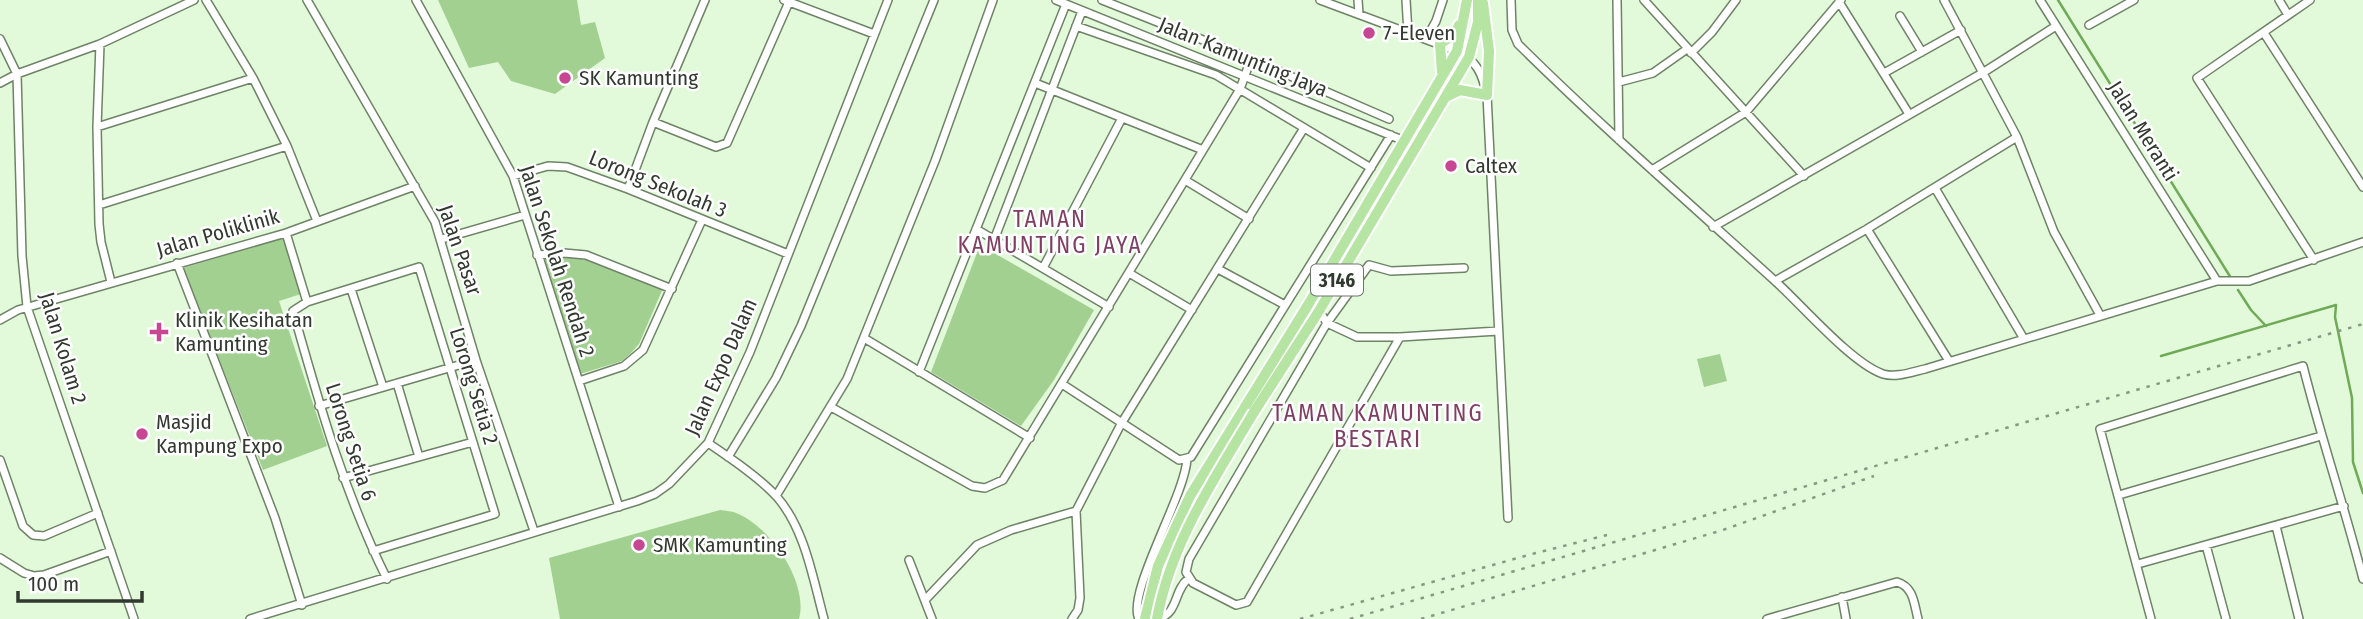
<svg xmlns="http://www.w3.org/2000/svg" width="2363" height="619" font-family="'Fira Sans Condensed',sans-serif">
<rect width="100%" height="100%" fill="#e2f9da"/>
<path fill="#a2d091" d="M438,0H577L581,25L595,22L605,58L555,94L511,81L498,62L469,68Z
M284,238L301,294L279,301L327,446L263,470L183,268Z
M980,245L1094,310L1054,380L1021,426L931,372Z
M557,257L579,258L664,286L639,344L631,353L622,361L580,374L544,259Z
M1720,354L1727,381L1704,387L1697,359Z
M720,510C725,511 732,511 736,513C770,526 809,583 799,619H560L549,558Z"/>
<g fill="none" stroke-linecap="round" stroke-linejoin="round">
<path stroke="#6faa57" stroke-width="2.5" d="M2058,0L2231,278
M2238,290L2251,310L2266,326
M2161,356L2336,305L2335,317L2352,398L2353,462L2363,493"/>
<defs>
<path id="street" d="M206,0L253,78L287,146L317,221
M307,0L435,222L476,360L534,531
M416,0L513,176L619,507
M784,0L874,34
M1056,0L1417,146
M1102,0L1251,59L1389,119
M1320,0L1457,51C1477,61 1482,73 1487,95L1508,518
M1358,0L1359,14
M1406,0L1408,33
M1511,0L1512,30L1518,44C1601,126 1688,202 1774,280C1801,304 1851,363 1883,374C1896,378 1912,372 1925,369L2217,281H2249L2363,242
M1617,0L1619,140
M1644,0L1804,176
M1944,0L2017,137L2054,232L2100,315
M2040,0L2217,281
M2279,0L2288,15
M2310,0L2197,78L2314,260
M1839,2L1909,114
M1900,16L1922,52
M2089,25L2134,0
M1076,26L1216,75L1371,168
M2264,33L2363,187
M0,39L17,74L22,256L27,307L134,619
M1426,39L1436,21L1443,0
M100,44L97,127L99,224L101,242L111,282
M1691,53L1712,32L1736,0
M1884,73L1961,30
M1619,82L1653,73L1687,49
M0,83L17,74L100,44L194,0
M1035,83L1203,150
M653,122L716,147L727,143L789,2
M97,127L253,78
M1652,170L1746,112L1841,0
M513,176L548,166L567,167L628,189L788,254
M1185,180L1249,219
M1935,188L2024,339
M628,189L653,122L705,0
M99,205L287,146
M1713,227L1984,72L2056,26
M976,229L1109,307
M1867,229L1949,361
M286,233L307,302
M442,239L525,215
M994,240L1082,11
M537,255L564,253L586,255L672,289
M177,263L275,518L302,605
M1043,268L1122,118
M1218,269L1285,305
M1129,273L1192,310
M1775,281L1867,229L2017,137
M351,289L383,387
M1319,311L1327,323L1357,337H1400L1498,331
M0,320L18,310L286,233L415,186
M1400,337L1247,602L1236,605L1193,583L1186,572L1189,559L1327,323L1369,265L1391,271L1464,268
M864,338L1030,438
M919,372L1066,4
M579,381L624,366L643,350L702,220
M397,383L419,457
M1062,384L1179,460L1191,457L1391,135
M319,406L476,360
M831,407L972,486L985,488L1003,480L1240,89L1251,59
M708,443C730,458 760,478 777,497C805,529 813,579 824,619
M728,457L776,378L801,326L934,0
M0,460L23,526L33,535L44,536L98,513
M343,478L473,442
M2119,495L2321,436
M776,496L847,379L935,161L993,0
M2276,526L2299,619
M2206,545L2226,619
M373,551L495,514L419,267L307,302L293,311C319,403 344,493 387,579
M0,558L24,573L34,576L44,575L111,551
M909,560L932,619
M2138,564L2344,506
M1842,597L1846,619
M926,599L977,545L1011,530L1076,511L1121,424L1304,128
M250,619L637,501L655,494L669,484L708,443L750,352L888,0
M1072,619L1078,610L1080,598L1076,511
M1139,619C1126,593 1185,496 1187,459
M1156,619C1179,615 1173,591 1188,579
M1767,619L1897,582C1914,587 1914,604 1918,619
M2151,619L2100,429L2303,366C2321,438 2345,508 2363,579"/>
<path id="primary" d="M1442,72L1440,44L1456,33L1459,25
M1448,96L1460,90L1487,95L1489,51L1483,3
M1254,412L1319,311L1469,57L1478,22V0
M1145,619L1158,566L1190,496L1308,305L1457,51L1467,0"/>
</defs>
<use href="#street" stroke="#6f8367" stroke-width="10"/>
<use href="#primary" stroke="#fff" stroke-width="14"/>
<use href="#street" stroke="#fff" stroke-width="7"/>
<use href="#primary" stroke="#b6e4a3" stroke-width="10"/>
<path stroke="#889883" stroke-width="2.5" stroke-dasharray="3.5 7" stroke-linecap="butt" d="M1300,619L1532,554L1607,535
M1350,619L2363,324
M1421,619L1723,530L1874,476"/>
<defs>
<path id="primary-bridge" d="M1157,619C1171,542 1215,478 1254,412"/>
</defs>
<use href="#primary-bridge" stroke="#fff" stroke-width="14" stroke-linecap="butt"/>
<use href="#primary-bridge" stroke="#b6e4a3" stroke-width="10"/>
</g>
<g fill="#c74793" stroke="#fefefe" stroke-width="2.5">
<circle cx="1369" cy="33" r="7"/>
<circle cx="565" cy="78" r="7"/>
<circle cx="1451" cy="166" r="7"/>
<path d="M155.5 321.5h7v7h7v7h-7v7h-7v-7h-7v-7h7z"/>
<circle cx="142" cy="434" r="7"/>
<circle cx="639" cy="545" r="7"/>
</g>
<g text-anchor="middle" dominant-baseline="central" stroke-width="5" stroke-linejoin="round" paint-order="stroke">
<rect fill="#fefefe" stroke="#6e756c" stroke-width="2" x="1311" y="264.5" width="52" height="31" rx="5"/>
<g font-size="19" font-weight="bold" fill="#313a2e">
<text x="1337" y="280">3146</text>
</g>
<g font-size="21" fill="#313a2e" stroke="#fefefe" text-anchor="start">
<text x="1383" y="33">7-Eleven</text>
<text x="579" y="78">SK Kamunting</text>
<text x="1465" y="166">Caltex</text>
<text x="175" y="320">Klinik Kesihatan<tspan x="175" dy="24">Kamunting</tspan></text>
<text x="156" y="422">Masjid<tspan x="156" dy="24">Kampung Expo</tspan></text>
<text x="653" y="545">SMK Kamunting</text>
</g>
<g font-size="21" fill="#313a2e" stroke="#fefefe">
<text transform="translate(1243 57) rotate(22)">Jalan Kamunting Jaya</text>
<text transform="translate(2143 131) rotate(58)">Jalan Meranti</text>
<text transform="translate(658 184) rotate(22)">Lorong Sekolah 3</text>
<text transform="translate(218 233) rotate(-16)">Jalan Poliklinik</text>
<text transform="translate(460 250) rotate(71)">Jalan Pasar</text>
<text transform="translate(557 261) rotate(72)">Jalan Sekolah Rendah 2</text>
<text transform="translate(63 348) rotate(73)">Jalan Kolam 2</text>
<text transform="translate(721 367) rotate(-66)">Jalan Expo Dalam</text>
<text transform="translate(474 386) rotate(73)">Lorong Setia 2</text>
<text transform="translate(351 442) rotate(72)">Lorong Setia 6</text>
</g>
<g font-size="23" letter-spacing="2" fill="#7f3e62" stroke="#fefefe">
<text x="1050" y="219">TAMAN<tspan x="1050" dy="26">KAMUNTING JAYA</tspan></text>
<text x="1378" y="413">TAMAN KAMUNTING<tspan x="1378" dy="26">BESTARI</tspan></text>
</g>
</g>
<path d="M18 591v10h124v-10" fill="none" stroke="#313a2e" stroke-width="3.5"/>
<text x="28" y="591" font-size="21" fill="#313a2e" stroke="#fefefe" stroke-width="5" paint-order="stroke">100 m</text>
</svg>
